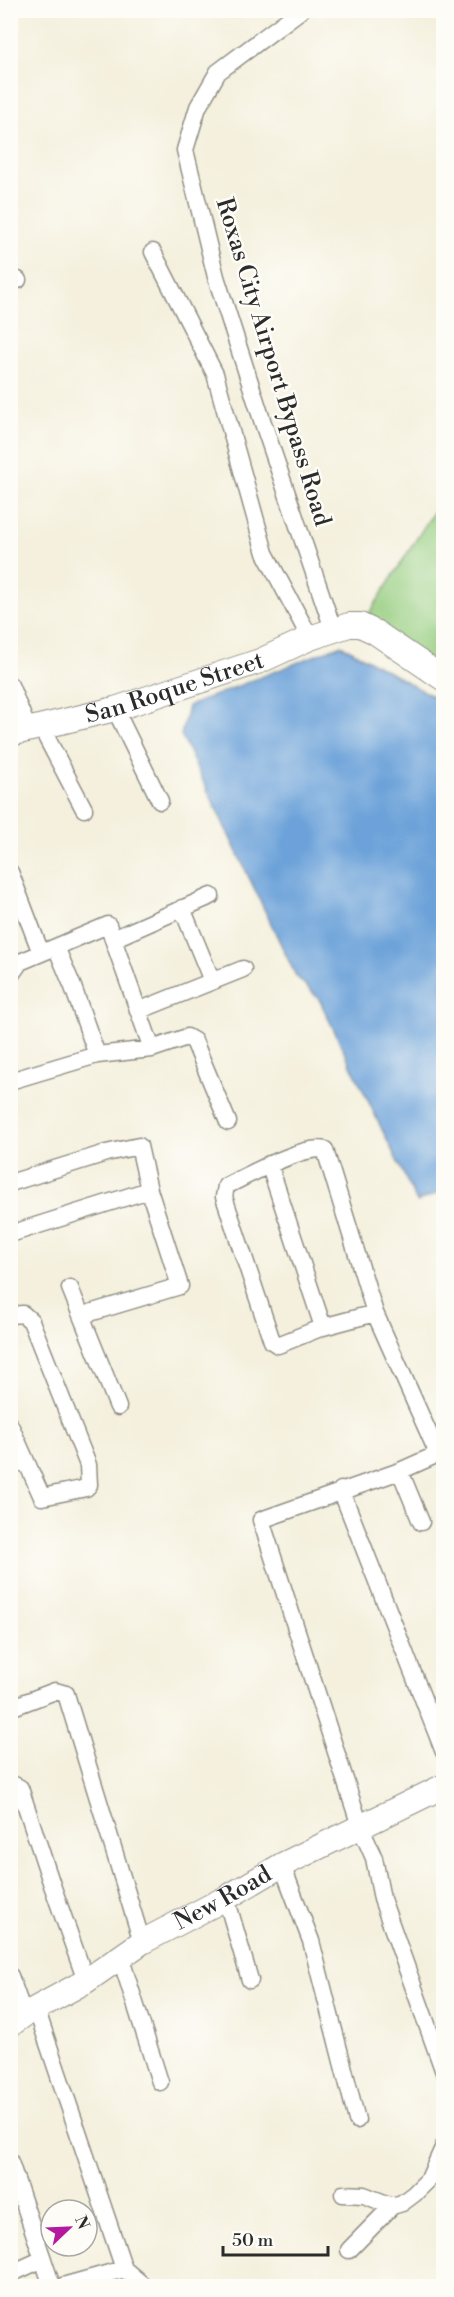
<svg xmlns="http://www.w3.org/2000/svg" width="454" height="2297" font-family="'Libre Bodoni',serif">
<rect width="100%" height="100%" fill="#fdfcf7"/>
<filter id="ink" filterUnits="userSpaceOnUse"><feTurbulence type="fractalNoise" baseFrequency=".0167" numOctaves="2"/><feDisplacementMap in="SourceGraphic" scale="12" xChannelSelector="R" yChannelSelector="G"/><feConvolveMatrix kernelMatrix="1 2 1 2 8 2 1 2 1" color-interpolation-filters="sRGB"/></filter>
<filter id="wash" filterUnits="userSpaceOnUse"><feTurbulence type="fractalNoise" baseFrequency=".008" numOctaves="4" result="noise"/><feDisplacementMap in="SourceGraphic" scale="24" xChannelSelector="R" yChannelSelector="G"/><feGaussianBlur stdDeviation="1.35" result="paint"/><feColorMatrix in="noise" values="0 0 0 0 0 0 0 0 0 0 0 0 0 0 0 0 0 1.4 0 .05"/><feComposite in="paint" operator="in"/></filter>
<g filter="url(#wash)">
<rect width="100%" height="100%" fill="#f4f0dd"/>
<path fill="#97ce81" stroke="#617c56" stroke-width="1.5" d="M443,497V671L365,620Z"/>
<path fill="#6ca2d9" stroke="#4c6682" stroke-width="1.5" d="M341,645L443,702V1191L417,1202L319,999L296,976L181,735L188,706Z"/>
</g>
<g filter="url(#ink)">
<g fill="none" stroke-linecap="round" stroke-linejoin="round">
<defs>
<path id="street" d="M301,10L218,72L198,107L185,150L216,277L263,423L333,629
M153,252L215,374L265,553L310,638
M10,282L18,280
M10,685L28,729
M115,709L160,801
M41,727L84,809
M10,872L41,953
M182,908L212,981
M113,939L211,896
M56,947L73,987L97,1055
M10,976L20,962L108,925L152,1049
M138,1011L243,969
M10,1081L97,1055L152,1049L187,1037L194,1041L228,1122
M269,1164L323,1327
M10,1183L106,1153L139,1146L149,1190L180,1286L83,1315
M10,1234L149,1190
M70,1288L118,1407
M375,1313L323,1327L278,1345L272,1341L224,1197L226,1186C247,1176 304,1144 325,1150L375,1313L438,1454L400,1471L261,1520L360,1826L374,1858L382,1899L444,2072
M10,1315L23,1314L31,1321L88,1465L89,1485L86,1488L42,1497L10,1425
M10,1466L25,1460
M400,1471L421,1522
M341,1490L444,1752
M10,1708L55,1691L66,1694L142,1942
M10,1783L20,1788L52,1885L86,1981
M282,1865L311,1941L357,2120
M226,1898L250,1980
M120,1956L160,2082
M10,1976L24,2015
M36,2008L124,2269L144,2286
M10,2162L52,2286
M343,2194L364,2195L392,2206
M349,2250L392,2206L402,2203L414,2194L429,2179L444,2146
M10,2274L43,2259
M63,2286L124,2269"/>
<g id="secondary">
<path id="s1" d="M10,734L115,709L260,661L310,638L349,625H360L375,632L444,679"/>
<path id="s2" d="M10,2025L24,2015L86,1981L142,1942L226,1898L282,1865L444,1786"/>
</g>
</defs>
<use href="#street" stroke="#908e84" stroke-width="19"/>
<use href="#secondary" stroke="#908e84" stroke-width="26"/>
<use href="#street" stroke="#fff" stroke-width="16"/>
<use href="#secondary" stroke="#fff" stroke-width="24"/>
</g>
</g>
<g text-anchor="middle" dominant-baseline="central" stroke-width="5" stroke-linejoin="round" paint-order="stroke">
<g font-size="24" fill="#2b2b2b" stroke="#fdfcf7">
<text transform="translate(273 362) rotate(73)">Roxas City Airport Bypass Road</text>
<text stroke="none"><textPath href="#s1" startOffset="171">San Roque Street</textPath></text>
<text stroke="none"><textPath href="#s2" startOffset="248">New Road</textPath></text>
</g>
</g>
<rect width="454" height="2297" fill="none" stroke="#fdfcf7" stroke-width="36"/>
<g transform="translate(69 2228) rotate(67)"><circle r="28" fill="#fdfcf7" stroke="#a9a8a5" stroke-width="1.5"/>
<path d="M0-4.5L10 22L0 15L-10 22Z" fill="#b5179e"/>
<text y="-9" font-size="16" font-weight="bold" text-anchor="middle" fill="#2b2b2b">N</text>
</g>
<path d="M223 2246v9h105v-9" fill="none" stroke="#2b2b2b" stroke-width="3"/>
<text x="232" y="2246" font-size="18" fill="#2b2b2b" stroke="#fdfcf7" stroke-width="4.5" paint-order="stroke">50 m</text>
</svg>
